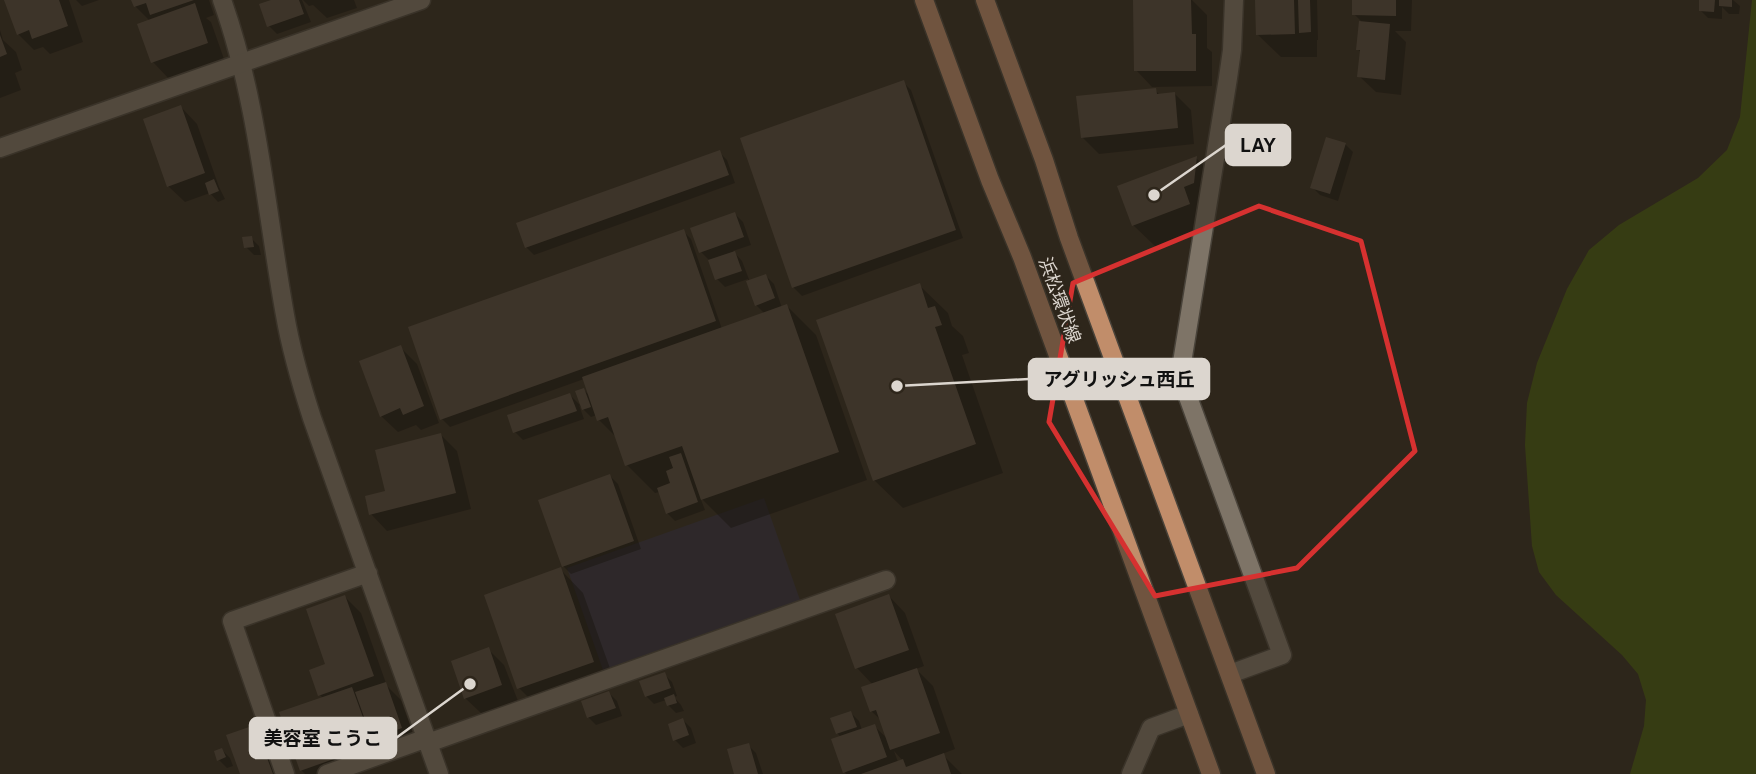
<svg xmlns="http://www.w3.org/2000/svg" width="1756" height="774" font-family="'Public Sans','Noto Sans JP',sans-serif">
<rect width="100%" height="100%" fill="#2e261b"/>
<path fill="#2f2c3d" d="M764,498L800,600L603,670L567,568Z"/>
<path fill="#42570a" d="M1752,0H1756V774H1630L1644,726L1646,700L1638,674L1622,655L1556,595L1539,572L1532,546L1525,445L1527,403L1537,363L1567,289L1589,250L1619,225L1698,178L1727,150L1740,117Z"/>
<path fill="#0007" fill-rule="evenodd" d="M6,0H69L83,42L50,54L43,47L34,50L18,34Z
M76,0H99L82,6Z
M133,0H209L214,15L206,18L211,22L224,59L169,79L153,62L150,21L135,6Z
M277,0H302L311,22L277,34L269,26Z
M303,0H354L357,8L327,18L313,5L309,6Z
M1135,0H1192L1207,15V48L1212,52V86L1152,87L1136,70Z
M1256,0H1317L1318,40H1317V57H1281L1257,34Z
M1354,0H1412L1411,31H1395L1406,42L1401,95L1376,92L1359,76L1362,53L1357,49L1361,21L1354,14Z
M1701,0H1733L1740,6L1739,14H1729L1722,7V19L1708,18L1700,10Z
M0,30L3,40L16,52L22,70L15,73L21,90L0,98Z
M903,82L911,90L963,238L802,296L794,288L742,139Z
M1155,90L1160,95L1175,94L1191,110L1194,144L1099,154L1082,137Z
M181,107L197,124L219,187L225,199L218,202L210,193L185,202L168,186Z
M1345,144L1353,152L1338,201L1320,195L1312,187Z
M719,152L727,160L735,183L534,255L526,247Z
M1196,158L1219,181L1217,206L1206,210L1212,227L1157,248L1133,225Z
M735,214L743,222L751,245L733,251L742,261L750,282L766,276L774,284L782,308L787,306L816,335L867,480L731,528L700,497L705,510L675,521L667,513L660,492L655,493L627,465L618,439L599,420L597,415L591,417L579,405L584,419L523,440L515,432L570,395L583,408L584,390L590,396L584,379L450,427L442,419L683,231L691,239L722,329L765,314L756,305L748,279L725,287L717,279L709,260L701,252Z
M251,238L259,246L261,255H254L246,247Z
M919,285L948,313L952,326L963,336L969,353L962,355L1003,473L903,508L874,480Z
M400,347L417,364L439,423L421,430L416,425L398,432L381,416Z
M441,435L457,451L471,509L387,531L371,514L387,492Z
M610,476L618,484L641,549L571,574L563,566Z
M560,569L583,593L616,685L542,711L519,688Z
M889,596L905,613L924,666L916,669L933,686L955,749L942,754L962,774H846L845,772L834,741L842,738L837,733L851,713L859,721L862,730L874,726L889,740L882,721L871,711L873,685L857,668ZM894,751L903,761L898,762Z
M345,597L361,613L387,686L401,700L417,745L383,747L388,762L353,774H305L301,770L323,698L320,695Z
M488,649L504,665L518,701L482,714L465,698Z
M664,674L672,682L677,696L674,697L681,705L684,711L676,713L668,705L666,700L654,704L646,696Z
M609,693L617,701L622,716L596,725L588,717Z
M683,720L691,728L696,743L683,748L675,740Z
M255,727L271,743L282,774H242Z
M748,745L756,753L763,774H736Z
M222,750L230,758L233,766L227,768L219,760Z"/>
<path fill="#50463b" d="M4,0H59L68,26L32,39L29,30L17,35Z
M131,0H194L150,15L146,3L134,7Z
M271,0H299L304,14L267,27L259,4Z
M1133,0H1191L1192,34H1196V71H1134Z
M1255,0H1294L1295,34L1256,35Z
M1298,0H1310L1311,32L1299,33Z
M1352,0H1396V16L1352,15Z
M1699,0H1715L1714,12L1699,11Z
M1719,0H1732V7L1719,6Z
M195,3L208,43L151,63L137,24Z
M1359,21L1390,24L1385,80L1357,77L1360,50H1356Z
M0,35L7,54L0,57Z
M904,80L956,230L792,288L740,138Z
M1156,88L1157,94L1175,92L1178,128L1081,138L1076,96Z
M181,105L205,173L167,187L143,119Z
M1326,137L1346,143L1330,194L1310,188Z
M720,150L729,175L525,248L516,223Z
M1197,156L1194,183L1184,187L1190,204L1132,226L1117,186Z
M214,179L219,191L209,195L205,183Z
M735,212L744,237L699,253L690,228Z
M684,229L716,321L440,420L408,327Z
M252,236L254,247L244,248L242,237Z
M735,251L742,271L715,280L708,260Z
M766,274L775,298L755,306L746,281Z
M920,283L928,308L935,306L942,325L935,327L976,444L873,481L816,320Z
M787,304L839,452L701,500L682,446L625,466L608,417L597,421L582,377Z
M401,345L424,406L403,415L400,408L380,417L359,361Z
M584,388L591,407L582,410L575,391Z
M570,393L577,411L513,433L507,415Z
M441,433L456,493L369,515L365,496L385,491L375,450Z
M681,453L698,502L666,514L657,488L670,483L666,471L673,468L669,457Z
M610,474L634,541L562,567L538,500Z
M561,567L594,662L517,689L484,595Z
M889,594L909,650L855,669L835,614Z
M345,595L374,676L318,696L309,670L325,664L306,609Z
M489,647L502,685L464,699L451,661Z
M917,668L940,733L890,750L876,710L870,712L861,687Z
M665,672L671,688L645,697L639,681Z
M386,682L402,728L372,739L355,692Z
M352,687L373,745L300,771L279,712Z
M609,691L616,708L587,718L581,701Z
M674,694L677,703L667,706L664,698Z
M851,711L857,727L836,734L830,718Z
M683,718L689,735L673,741L668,724Z
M875,724L887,757L843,773L831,739Z
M255,725L273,774H240L226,735Z
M749,743L758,774H734L727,749Z
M222,748L226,757L217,761L214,751Z
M944,753L951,774H861L903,759L906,767Z"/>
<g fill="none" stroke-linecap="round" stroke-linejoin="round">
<defs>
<path id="street" d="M222,0C258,101 266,210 285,315C291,350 301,384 312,418L439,774
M1230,674L1282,655L1180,375L1228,78L1232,50L1234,0
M428,743L886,580
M285,774L232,621L368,573
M327,774L427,738
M1131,774L1151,728L1189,714"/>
<path id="secondary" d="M0,148L421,0"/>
<path id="primary" d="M924,0L990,180L1022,257L1211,774
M985,0L1044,160L1069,238L1266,774"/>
</defs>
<use href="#street" stroke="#49433a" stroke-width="21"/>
<use href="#secondary" stroke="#49433a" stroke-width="21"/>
<use href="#primary" stroke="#49433a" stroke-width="21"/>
<use href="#street" stroke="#7e7467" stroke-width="18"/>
<use href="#secondary" stroke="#7e7467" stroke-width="18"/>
<use href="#primary" stroke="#c18d6a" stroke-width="18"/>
</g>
<path d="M0 0H1756V774H0ZM1259,206L1361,241L1415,451L1297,568L1155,596L1049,422L1073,283Z" fill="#2e261b" fill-opacity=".55" fill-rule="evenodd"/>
<path fill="none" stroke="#d63130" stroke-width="5" stroke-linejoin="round" d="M1259,206L1361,241L1415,451L1297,568L1155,596L1049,422L1073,283Z"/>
<g text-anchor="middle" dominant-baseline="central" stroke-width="5" stroke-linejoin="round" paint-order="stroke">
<g font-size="18" fill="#dcd6cf" stroke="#2e261b">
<text transform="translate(1060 300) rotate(70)">浜松環状線</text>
</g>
</g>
<path fill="none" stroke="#dcd6cf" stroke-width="2.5" d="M1154 195L1226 145M897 386L1029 379M470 684L396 738"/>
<g fill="#dcd6cf" stroke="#2e261b" stroke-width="2.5">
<circle cx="1154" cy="195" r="7"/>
<circle cx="897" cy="386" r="7"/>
<circle cx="470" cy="684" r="7"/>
</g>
<g fill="#dcd6cf" stroke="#dcd6cf" stroke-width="2.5">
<rect x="1226" y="125" width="64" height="40" rx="7"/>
<rect x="1029" y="359" width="180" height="40" rx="7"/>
<rect x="250" y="718" width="146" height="40" rx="7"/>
</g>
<g font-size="19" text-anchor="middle" font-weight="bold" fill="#111">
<text x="1258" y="152">LAY</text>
<text x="1119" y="386">アグリッシュ西丘</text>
<text x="323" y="745">美容室 こうこ</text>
</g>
</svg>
